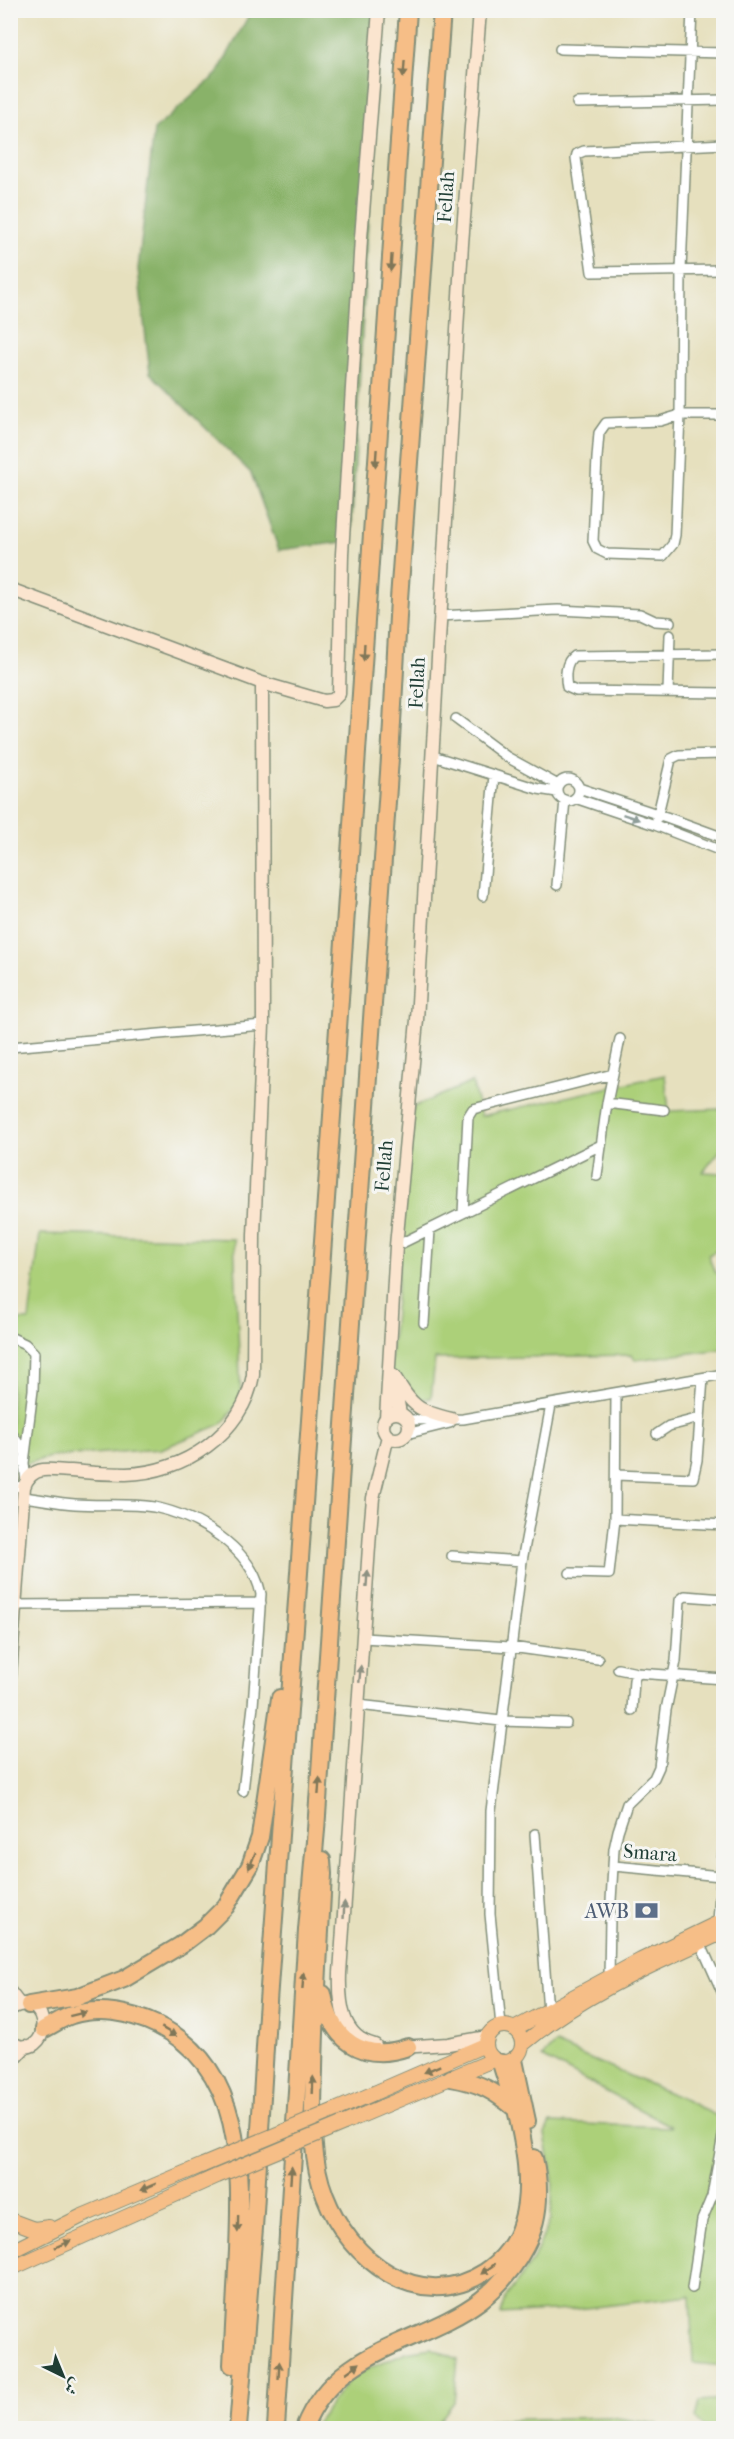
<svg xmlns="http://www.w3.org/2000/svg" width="734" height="2439" font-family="'IM FELL French Canon',Amiri,serif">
<rect width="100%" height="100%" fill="#f6f6f2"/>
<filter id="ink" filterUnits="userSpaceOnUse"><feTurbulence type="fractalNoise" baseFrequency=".0167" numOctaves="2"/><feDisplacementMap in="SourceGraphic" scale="12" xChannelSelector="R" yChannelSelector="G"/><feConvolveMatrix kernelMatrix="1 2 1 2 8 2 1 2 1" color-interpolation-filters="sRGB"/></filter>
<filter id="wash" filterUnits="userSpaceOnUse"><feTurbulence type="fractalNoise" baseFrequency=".008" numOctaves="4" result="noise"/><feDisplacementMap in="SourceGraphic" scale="24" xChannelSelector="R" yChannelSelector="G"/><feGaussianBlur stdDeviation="1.35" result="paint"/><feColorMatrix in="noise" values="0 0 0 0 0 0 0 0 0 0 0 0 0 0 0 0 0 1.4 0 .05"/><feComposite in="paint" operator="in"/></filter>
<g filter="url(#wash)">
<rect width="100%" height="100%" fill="#e6e0be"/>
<path fill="#acd079" stroke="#668656" stroke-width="1.5" d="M665,1075L669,1111L723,1109V1147L703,1172L723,1173V1248L708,1255L715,1273L723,1275V1349L635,1360L632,1355L435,1359L431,1398L387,1403L413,1107L472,1082L481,1116Z
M40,1234L234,1239L241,1400L222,1424L161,1449L50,1457L11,1468V1320H29Z
M555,2044L681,2098L723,2119V2366L693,2363L690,2296L569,2310L500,2314L505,2298L532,2262L551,2218L553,2180L545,2134L550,2123L672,2127L542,2057Z
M431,2348L458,2359L454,2402L434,2428H312L352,2376L406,2352Z
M723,2400V2428H705L695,2418L699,2402Z
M610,2417L658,2424V2428H486L489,2420Z"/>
<path fill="#89b269" stroke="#54784e" stroke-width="1.5" d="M248,11H379L351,541L279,550L251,473L150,373L138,269L154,130L217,74L249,15Z"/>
</g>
<g filter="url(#ink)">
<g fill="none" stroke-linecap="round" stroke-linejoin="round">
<defs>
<path id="street" d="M692,10L681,270L680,415L675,535L673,544L663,556L607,554L597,549L593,541L597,458L599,433L606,423L660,421L680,415H724
M560,49L724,53
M577,103L724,100
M724,144L584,151L577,154L576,158L592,272L724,270
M439,616L558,610L640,614L655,621L670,622
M724,654L574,656C565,662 565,677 567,687L576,691L724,693
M668,692L670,635
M456,719L507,757L558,785
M433,756L538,789L557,792
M557 790a11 11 0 1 1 22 0a11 11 0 1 1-22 0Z
M579,788L669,818L724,838
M575,798L655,825L724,852
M657,818L671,759L679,755L724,754
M557,885L565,800
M483,896L494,775
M10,1047L263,1025
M607,1103L664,1110
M597,1176L607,1103L620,1039
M463,1213L468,1117L473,1109L613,1074
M396,1246L601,1145
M424,1323L430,1230
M10,1337L25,1344L34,1353L33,1390L24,1463L26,1482
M616,1393L615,1519L724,1525
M408,1420L463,1419L724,1374
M10,1431L25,1453
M406,1434L450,1423
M657,1434L669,1426L700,1418
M10,1459L24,1463
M616,1475L693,1478L697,1460L703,1378
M10,1486L24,1487
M24,1497C41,1499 58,1503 75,1504C101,1506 128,1503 154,1507C197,1516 251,1547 261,1594L253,1706L243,1791
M452,1556L522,1561
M570,1573L609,1574L615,1519
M15,1605L261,1603
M363,1638L511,1647L598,1659
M618,1669L637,1673
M358,1705L501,1721L566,1723
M632,1710L634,1680L637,1673L724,1679
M535,1834L548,2012
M614,1866L721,1876
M720,1927L718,1922L724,1837
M698,1938L724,1996
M609,1977L610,1918L614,1849L618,1831L627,1804L654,1778L659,1767L666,1710L676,1661L680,1600L685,1596L724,1599
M501,2026L490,1914L491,1811L522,1561L551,1405
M692,2288L702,2220L712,2196L724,2130"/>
<path id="secondary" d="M10,589L262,683L324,701L333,700L339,694L342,554L361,238L379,10
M394,1376C413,1406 416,1411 452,1419
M394,1381L400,1413
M383 1426a13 13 0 1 1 26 0a13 13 0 1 1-26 0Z
M386,1418L396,1246L417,1020L462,244L480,10
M10,1675L24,1487C27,1478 34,1471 43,1470C52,1469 62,1471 71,1471C89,1473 107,1474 126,1474C183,1473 243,1434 253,1375L254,1235L263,1025L262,683
M10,1992L20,2005
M10,2009C53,1984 54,2067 10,2042
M375,2045C341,2037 339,2002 340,1973L370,1532L373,1498L388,1436
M401,2047L448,2044L487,2037
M10,2063L26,2046"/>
<path id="primary" d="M486 2044a18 18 0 1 1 36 0a18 18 0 1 1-36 0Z
M514,2029L641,1960L724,1920
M522,2045C581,1995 654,1964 724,1932
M335,2110L485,2045
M344,2123L493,2060
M10,2220L34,2229L49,2227
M10,2252L82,2216L203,2165
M10,2269L217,2176"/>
<path id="highway" d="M322,1860L323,1874C320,1939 315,2004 314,2070C313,2112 309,2155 325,2196C349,2259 418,2315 485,2272C503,2260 516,2243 522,2222C533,2186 524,2145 516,2109C493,2090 480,2083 451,2078
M323,1994C331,2040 362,2063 408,2047
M29,2005L77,1997L124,1979L181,1945L206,1926L226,1906L250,1866L260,1837L280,1698
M44,2029C53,2025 62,2018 72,2015C99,2006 132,2013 157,2025C244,2067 241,2167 238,2250C236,2289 234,2327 232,2365
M514,2060L527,2121
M501,2063L515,2108
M238,2428L254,2228L267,2015L331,1130L408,10
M276,2428L307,1930L316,1830L390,758L399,599L442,10
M304,2428C336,2346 422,2345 481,2300C500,2285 514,2268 525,2247C540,2219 541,2189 534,2158"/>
</defs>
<use href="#street" stroke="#828e79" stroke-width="12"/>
<use href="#secondary" stroke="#828e79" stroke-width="15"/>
<use href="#primary" stroke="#828e79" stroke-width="16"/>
<use href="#highway" stroke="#828e79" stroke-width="20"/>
<use href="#street" stroke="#fff" stroke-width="9"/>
<use href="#secondary" stroke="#fbe5cf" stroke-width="12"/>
<use href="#primary" stroke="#f6be87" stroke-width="14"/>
<use href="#highway" stroke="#f6be87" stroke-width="16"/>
<defs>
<path id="primary-bridge" d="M203,2165L335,2110
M217,2176L344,2123"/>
</defs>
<use href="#primary-bridge" stroke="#828e79" stroke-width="16" stroke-linecap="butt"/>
<use href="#primary-bridge" stroke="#f6be87" stroke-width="14"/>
</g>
<defs><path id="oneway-solid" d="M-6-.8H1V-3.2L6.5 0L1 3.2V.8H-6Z" transform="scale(1.5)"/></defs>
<g fill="#807759">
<use href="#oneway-solid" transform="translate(404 69) rotate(94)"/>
<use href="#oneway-solid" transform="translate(391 263) rotate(94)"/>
<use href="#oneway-solid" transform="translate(376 458) rotate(94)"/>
<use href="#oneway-solid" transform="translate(364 652) rotate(93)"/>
<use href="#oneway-solid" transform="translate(319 1786) rotate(-86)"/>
<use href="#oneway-solid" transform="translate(252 1861) rotate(112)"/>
<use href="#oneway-solid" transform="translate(303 1981) rotate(-86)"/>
<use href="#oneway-solid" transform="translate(78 2014) rotate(-14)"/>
<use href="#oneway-solid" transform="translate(169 2032) rotate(31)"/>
<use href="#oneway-solid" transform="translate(432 2069) rotate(156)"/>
<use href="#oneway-solid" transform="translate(313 2085) rotate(-88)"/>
<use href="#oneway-solid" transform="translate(291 2175) rotate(-86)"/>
<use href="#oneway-solid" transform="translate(148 2187) rotate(157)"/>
<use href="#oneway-solid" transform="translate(238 2224) rotate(91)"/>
<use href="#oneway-solid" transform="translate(63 2244) rotate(-24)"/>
<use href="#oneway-solid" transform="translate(488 2269) rotate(144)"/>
<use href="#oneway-solid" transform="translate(353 2368) rotate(-36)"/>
<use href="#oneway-solid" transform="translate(279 2370) rotate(-87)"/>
</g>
<use fill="#8f9e9a" href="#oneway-solid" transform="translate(631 817) rotate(19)"/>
<g fill="#8d9182">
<use href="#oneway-solid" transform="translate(367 1579) rotate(-86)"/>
<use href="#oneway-solid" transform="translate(360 1674) rotate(-85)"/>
<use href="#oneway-solid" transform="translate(344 1910) rotate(-87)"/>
</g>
</g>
<defs>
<symbol id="bank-bare" viewBox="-9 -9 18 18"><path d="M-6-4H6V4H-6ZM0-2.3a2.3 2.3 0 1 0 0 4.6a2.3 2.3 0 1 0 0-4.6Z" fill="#5c6f8a" stroke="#f6f6f2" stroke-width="2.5" paint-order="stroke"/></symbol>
</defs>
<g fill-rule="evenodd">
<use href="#bank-bare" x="630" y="1894" width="33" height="33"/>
</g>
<g text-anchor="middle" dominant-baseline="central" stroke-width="6" stroke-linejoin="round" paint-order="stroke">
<g font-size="20" fill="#1f3d34" stroke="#f6f6f2">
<text transform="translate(446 197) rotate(-86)">Fellah</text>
<text transform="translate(417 683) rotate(-87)">Fellah</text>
<text transform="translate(384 1166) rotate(-85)">Fellah</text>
<text transform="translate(650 1853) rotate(4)">Smara</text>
</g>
<g font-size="20" fill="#4e5e75" stroke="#f6f6f2" text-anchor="end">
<text x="629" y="1911">AWB</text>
</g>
</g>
<rect width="734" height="2439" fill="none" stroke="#f6f6f2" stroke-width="36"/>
<g transform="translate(63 2376) rotate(137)" stroke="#f6f6f2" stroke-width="4.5" paint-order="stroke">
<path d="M0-4.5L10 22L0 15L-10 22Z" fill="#1f3d34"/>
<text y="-9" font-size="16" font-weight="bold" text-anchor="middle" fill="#1f3d34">ش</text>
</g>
</svg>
